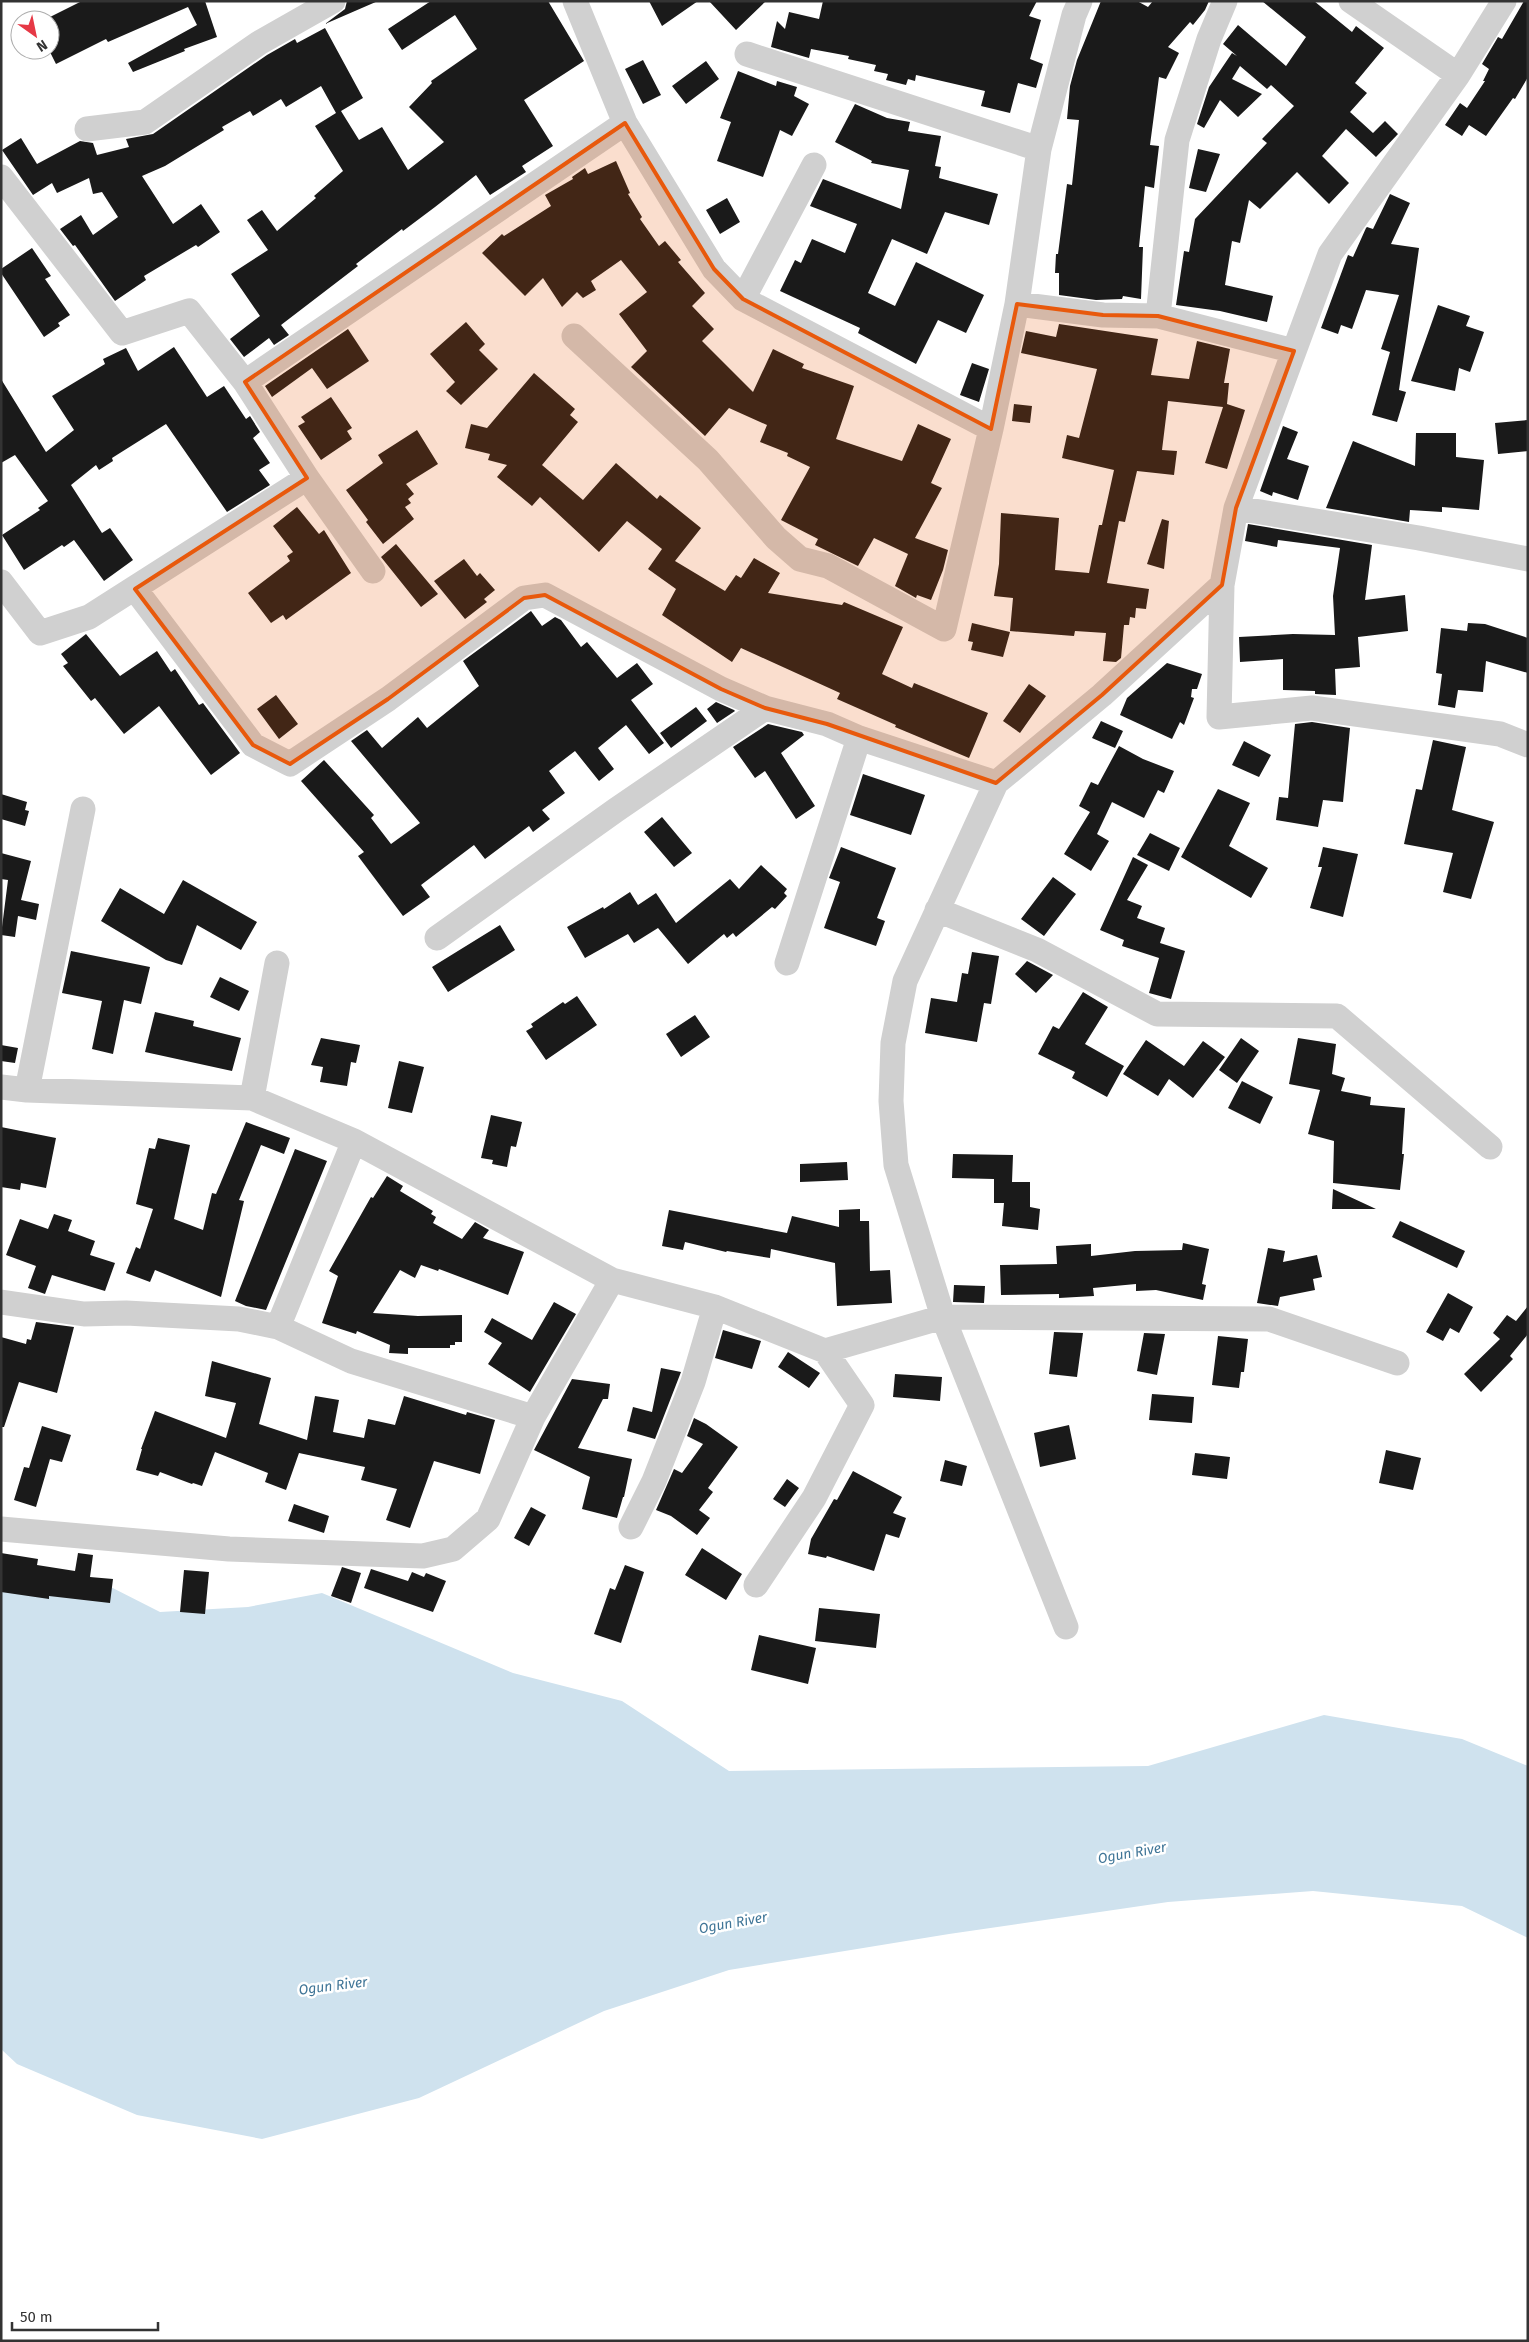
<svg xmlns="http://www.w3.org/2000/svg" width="1529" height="2342" font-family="'Fira Sans',sans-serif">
<rect width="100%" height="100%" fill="#fff"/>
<path fill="#cfe2ee" d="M1,1570L93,1578L160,1612L248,1607L322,1593L513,1673L622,1701L729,1771L1148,1766L1324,1715L1462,1739L1528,1766V1938L1462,1906L1313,1891L1168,1902L949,1934L729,1970L604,2011L419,2098L262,2139L137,2115L17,2064L1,2049Z"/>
<path fill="#1a1a1a" d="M82,1H205L217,37L184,49L185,51L133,72L128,63L197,25L188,7L108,42L106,39L56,64L50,52V17Z
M347,1H378L325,24L345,9Z
M431,1H548L584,61L524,100L553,146L522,166L526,172L490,195L476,175L435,207L403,231L402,229L356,264L358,266L281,325L289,335L274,345L269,338L244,357L230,339L260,316L231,274L268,250L247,220L262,210L277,231L316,198L314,196L343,171L315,126L336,113L321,86L286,107L281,99L253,116L250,111L222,127L224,130L165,166L142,176L173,224L201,204L220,232L198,247L196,245L144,276L146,280L115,301L75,245L73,246L60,229L81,215L93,235L118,217L102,192L93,194L89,178L57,193L52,183L33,195L2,150L21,138L37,164L80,141L93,143L97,155L129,147L126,139L153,134L267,55L295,39L297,43L325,28L363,98L341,111L359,140L382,127L408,170L444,142L409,107L432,83L431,81L477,49L455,15L402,50L388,29Z
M649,1H698L662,26Z
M709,1H766L736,30Z
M823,1H1037L1029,16L1041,20L1030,59L1043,64L1036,88L1018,83L1010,113L981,106L985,91L916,75L915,81L908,79L906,85L886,80L888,74L874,71L876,65L848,59L849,56L811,49L809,58L771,47L777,21L785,29L789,12L819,19Z
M1101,1H1137L1148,7L1153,1H1209L1205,10L1193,25L1190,22L1168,47L1179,53L1166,79L1159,77L1150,145L1159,146L1154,188L1145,186L1139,247H1143L1141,299L1123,296L1122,299L1096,300L1059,295V273H1055L1056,254H1058L1067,184L1072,185L1079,120L1067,119L1070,86L1077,60Z
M1262,1H1314L1352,32L1356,26L1384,48L1355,83L1367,93L1350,112L1373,133L1385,121L1398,134L1376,157L1346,129L1322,156L1349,183L1329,204L1297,172L1260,209L1249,200L1240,243L1232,241L1225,285L1273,296L1267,322L1220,311L1176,305L1184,251L1189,252L1195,219L1267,143L1262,139L1294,106L1271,85L1267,89L1240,66L1232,79L1262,94L1238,117L1220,100L1204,128L1197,124L1209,87L1232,53L1237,56L1223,44L1238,25L1286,66L1306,37Z
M1524,1H1528V77L1515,99L1513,98L1486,136L1469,125L1462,136L1445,125L1460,103L1467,108L1485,81H1483L1489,69L1482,64L1498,37L1502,39Z
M643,60L661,95L643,104L625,69Z
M706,61L719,79L686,104L672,86Z
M738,71L776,86L777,81L797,87L794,96L809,104L792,136L780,130L763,177L717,161L731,122L720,118Z
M855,104L887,118L910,122L908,131L941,136L935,166L941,167L939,178L998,194L989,225L945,212L927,254L892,239L868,293L895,306L916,262L984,295L966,333L938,320L916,364L858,333L860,328L780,291L795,260L801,263L812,239L845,253L857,224L810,206L823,179L901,209L909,170L871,163L872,161L835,142Z
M1198,149L1220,154L1206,192L1189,188Z
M616,161L630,193L628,194L642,217L640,219L659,246L665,241L681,260L678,262L705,293L692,306L714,329L702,341L753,392L773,349L804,364L802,368L854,386L836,439L902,461L918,424L951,439L931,483L942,488L915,538L948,550L943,570L931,600L917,595L916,598L895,586L908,554L874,538L858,566L815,545L818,539L781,520L810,467L787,456L788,453L760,442L767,425L729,408L705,436L631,367L647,351L619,314L647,292L621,260L591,281L596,290L583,298L577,292L562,307L543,278L525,296L482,253L502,234L504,236L551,206L545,195L573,179L572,177L585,168L588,174Z
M1390,194L1410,203L1391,244L1419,248L1399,390L1406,392L1397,422L1372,415L1390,352L1381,349L1399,295L1366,290L1352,329L1341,325L1338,334L1321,328L1348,255L1353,257L1366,228L1367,227L1373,229Z
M727,198L740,222L720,234L706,210Z
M32,248L51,276L45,279L70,315L58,323L60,326L44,337L1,273V269Z
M1438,305L1470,316L1466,326L1484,332L1470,372L1459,368L1455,391L1411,381Z
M466,322L485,344L479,350L498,369L461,405L446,391L455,382L430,354Z
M1059,324L1158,339L1151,375L1189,379L1197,341L1230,349L1224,383H1229L1227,404L1245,410L1227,469L1205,463L1223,407L1168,401L1162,450L1177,451L1174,475L1137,471L1125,522L1119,521L1107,583L1149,589L1146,609L1136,608L1135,618L1130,617L1129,625H1124L1121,658L1116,662L1103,661L1106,633L1075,631L1074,636L1010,631L1013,598L994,596L999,564L1001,513L1059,518L1055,570L1089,573L1099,525H1102L1114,470L1062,458L1067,435L1079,438L1097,369L1021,353L1026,331L1056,337Z
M348,329L369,361L327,389L312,368L272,397L265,386Z
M174,347L207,397L224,386L246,419L250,416L260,432L253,438L270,463L259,470L270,485L227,512L166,424L112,458L113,461L99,470L96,465L71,485L102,533L110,528L133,560L104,581L74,540L64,547L62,545L24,570L2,535L40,510L38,508L48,501L15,455L1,463V379L46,452L74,430L52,396L105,364L103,359L126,348L138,371Z
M972,363L989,369L979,402L960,395Z
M534,373L575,409L570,415L578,422L542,465L583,500L616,463L657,499L660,495L701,528L675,561L725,591L736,575L741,578L754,558L780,573L768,593L842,605L844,602L903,627L882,674L912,688L914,683L988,713L969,758L895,727L896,725L837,699L840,693L741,648L732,662L662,615L676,589L648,569L662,549L627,521L599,552L540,497L532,506L497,477L507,465L488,460L490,454L465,448L471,424L487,428Z
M331,397L352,428L347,431L352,439L321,460L298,426L305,422L301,417Z
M1014,404L1032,406L1030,423L1012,421Z
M1528,420V451L1498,454L1495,423Z
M1283,426L1298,432L1287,459L1309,466L1298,500L1273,492L1272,496L1260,491Z
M417,430L438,464L406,484L414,494L408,499L411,503L405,507L414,519L383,544L366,522L368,520L346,490L383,463L378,455Z
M1416,433H1456V457L1484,460L1479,510L1442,507V512L1410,510L1409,522L1326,508L1353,441L1415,466Z
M297,507L319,534L324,530L351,573L286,620L283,615L271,623L248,593L290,561L287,556L293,552L273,526Z
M1162,519L1169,521L1164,569L1147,564Z
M1248,524L1372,545L1365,600L1405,595L1408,631L1358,637L1360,667L1335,669L1336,695L1315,694V691L1283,690V659L1240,662L1239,637L1293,634L1335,635L1333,596L1340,548L1278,540L1277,547L1245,541Z
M396,544L438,594L421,607L381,557Z
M464,559L477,576L480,573L495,590L484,599L487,602L465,619L434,581Z
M531,611L542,626L555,617L561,620L581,647L587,642L617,678L637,663L653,684L631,700L664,743L649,754L626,725L598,748L614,769L599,781L575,751L549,771L565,793L542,810L550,819L533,832L529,826L485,859L474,845L421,885L430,897L403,916L358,856L364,852L301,781L324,760L374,815L371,818L391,844L420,823L351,741L367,730L382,748L418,717L427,728L479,686L463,661Z
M972,623L1010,632L1003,657L971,650L973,642L968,641Z
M1468,623L1485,624L1528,638V673L1486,661L1483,692L1458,690L1455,708L1438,705L1442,674L1436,673L1441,628L1467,631Z
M86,634L120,676L157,651L171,672L175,669L199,705L203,703L240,753L211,775L159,706L124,734L95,698L91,701L63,666L68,663L61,654Z
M1167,663L1202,674L1197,689H1192L1191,697L1194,698L1184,725L1180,722L1172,739L1120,715L1127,698Z
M1029,684L1046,696L1020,733L1003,721Z
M276,695L298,724L279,739L257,709Z
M716,702L734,710L735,711L717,723L707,709Z
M696,707L707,721L671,748L660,733Z
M1101,721L1123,731L1115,748L1092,738Z
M1312,722L1350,728L1343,802L1323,800L1318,827L1276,820L1279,797L1288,798L1295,724Z
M768,724L802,732L804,735L781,753L815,806L796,819L765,771L755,778L733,747Z
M1433,740L1466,747L1452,810L1494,822L1471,899L1443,892L1453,853L1404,844L1416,789L1422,790Z
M1244,741L1271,755L1259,777L1232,765Z
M1119,746L1143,759L1174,771L1164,793L1158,790L1144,818L1112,802L1097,834L1109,841L1091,871L1064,854L1090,812L1079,806L1091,782L1098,785Z
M863,774L925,795L911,835L850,815Z
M1218,789L1250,803L1229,846L1268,868L1251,898L1181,857Z
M1,794L27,802L25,810L29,811L25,826L1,819Z
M662,817L692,853L674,867L644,832Z
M1150,833L1180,848L1169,871L1137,855Z
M841,847L896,868L877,918L885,921L876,946L824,928L840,882L829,878Z
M1323,847L1358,854L1343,917L1310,908L1322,867H1318Z
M1,853L31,861L21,900L39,904L36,920L18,916L15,937L1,935L8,880L1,879Z
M1133,857L1148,865L1127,900L1142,906L1137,918L1165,928L1160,943L1185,951L1171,999L1149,993L1159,958L1122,946L1124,940L1100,930Z
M761,865L787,889L784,893L787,896L775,909L772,907L736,937L733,933L727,938L724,934L688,964L658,928L634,943L628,934L585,958L567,927L603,907L604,909L630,892L638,905L656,893L676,923L730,879L739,889Z
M1053,877L1076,894L1044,936L1021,919Z
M183,880L257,922L241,950L197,925L182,965L166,960L101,921L120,888L164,914Z
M500,925L515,950L448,992L432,967Z
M71,951L150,967L141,1004L124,1000L113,1054L92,1049L102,1001L62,993Z
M972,952L999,956L991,1004L984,1003L977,1042L925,1033L931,998L957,1002L962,973L968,974Z
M1027,961L1053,975L1036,993L1015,974Z
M220,977L249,991L239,1011L210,997Z
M1083,992L1108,1007L1085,1044L1124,1066L1107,1097L1072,1078L1075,1072L1038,1054L1053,1026L1059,1029Z
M577,996L597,1025L546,1060L526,1031L533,1027L531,1024L563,1002L565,1004Z
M155,1012L194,1021L193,1026L241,1038L232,1071L145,1052Z
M695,1015L710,1037L681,1057L666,1034Z
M321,1038L360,1045L356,1063L351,1062L347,1086L320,1082L323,1067L311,1065Z
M1241,1038L1259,1051L1237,1083L1219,1070Z
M1298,1038L1336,1044L1332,1074L1345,1078L1341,1091L1371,1097L1370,1105L1405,1108L1402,1154H1404L1400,1190L1333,1183L1334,1141L1308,1134L1320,1090L1289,1084Z
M1146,1040L1184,1066L1203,1041L1225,1057L1193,1098L1169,1079L1158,1096L1123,1074Z
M1,1045L18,1048L15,1063L1,1061Z
M399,1061L424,1067L412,1113L388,1108Z
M1242,1081L1273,1097L1260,1124L1228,1108Z
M491,1115L522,1122L516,1147L511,1146L507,1167L492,1164L493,1160L481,1158Z
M246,1122L290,1138L284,1154L261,1145L239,1200L244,1201L221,1297L155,1270L150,1282L126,1273L136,1247L140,1249L153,1209L136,1204L149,1148L155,1149L158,1138L190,1145L174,1219L203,1230L212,1193L216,1194Z
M1,1127L56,1138L46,1188L21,1183L20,1190L1,1187Z
M295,1149L327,1161L266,1310L246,1306L235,1301Z
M953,1154L1013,1155L1012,1182H1030V1207L1040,1209L1038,1230L1002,1226L1004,1203H994V1179L952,1178Z
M847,1162L848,1180L800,1182V1164Z
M387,1176L403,1186L400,1191L433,1211L431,1214L436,1217L433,1223L462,1239L475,1222L489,1230L483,1238L524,1252L508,1295L439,1269L438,1271L421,1265L415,1278L400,1270L373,1313L418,1316L462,1315V1342H455V1345H450V1348H408V1354L389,1353L390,1345L357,1331L356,1334L322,1323L338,1276L329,1271L371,1197L373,1198Z
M1333,1189L1376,1209H1332Z
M860,1209V1221H869L870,1271L890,1270L892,1303L837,1306L835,1263L771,1249L770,1258L727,1251L726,1252L685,1242L683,1250L662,1246L669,1210L787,1233L792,1216L839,1227V1210Z
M54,1214L72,1220L68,1231L95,1241L90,1255L115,1263L105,1291L52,1275L45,1294L28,1288L36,1266L6,1255L20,1219L48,1229Z
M1400,1221L1465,1251L1457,1268L1392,1237Z
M1183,1243L1209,1249L1202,1284L1206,1285L1203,1300L1156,1290L1136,1291V1284L1093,1288L1094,1296L1059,1298V1294L1001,1295L1000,1265L1057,1264L1056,1246L1091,1244V1256L1135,1251L1182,1250Z
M1268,1248L1285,1251L1283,1262L1317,1255L1322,1277L1313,1279L1315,1290L1280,1297L1278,1306L1257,1303Z
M954,1285L985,1286L984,1303L953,1302Z
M1448,1293L1473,1307L1459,1333L1450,1328L1443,1341L1426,1332Z
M554,1302L576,1314L530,1392L488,1364L502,1343L484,1332L492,1318L532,1340Z
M1528,1306V1334L1510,1356L1513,1359L1481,1392L1464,1374L1500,1339L1493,1333L1507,1315L1516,1321Z
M36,1322L74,1327L57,1393L19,1382L4,1427H1V1337L26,1344L27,1339L31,1340Z
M723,1330L761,1341L752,1369L715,1358Z
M1054,1332L1083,1333L1077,1377L1049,1374Z
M1144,1333L1165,1334L1157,1375L1137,1371Z
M1218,1336L1248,1339L1244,1372H1241L1239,1388L1212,1385Z
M788,1352L820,1373L809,1388L778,1367Z
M212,1361L271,1378L259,1424L307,1440L315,1396L339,1400L333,1432L364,1438L368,1419L395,1425L404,1396L466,1415L467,1412L495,1420L480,1474L434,1461L410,1528L386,1520L397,1489L361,1480L365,1467L299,1453L286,1490L265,1482L268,1473L215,1452L202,1486L193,1483L192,1484L160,1472L158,1476L136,1470L142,1449H141L155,1411L226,1438L236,1403L205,1396Z
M661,1368L681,1372L655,1439L627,1431L633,1407L652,1412Z
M895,1374L942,1377L940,1401L893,1397Z
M572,1379L610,1384L608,1399H603L578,1448L632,1459L624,1497H623L617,1518L582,1509L590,1477L534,1450Z
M1152,1394L1194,1397L1192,1423L1149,1420Z
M694,1418L706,1424L738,1447L708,1488L713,1492L699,1510L710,1518L697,1535L671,1516L656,1510L674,1469L682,1473L703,1444L687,1436Z
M1069,1425L1076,1459L1040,1467L1034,1433Z
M42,1426L71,1435L62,1462L50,1459L36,1507L14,1500L24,1467L29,1468Z
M1386,1450L1421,1458L1413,1490L1379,1483Z
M1195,1453L1230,1457L1227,1479L1192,1475Z
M945,1460L967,1466L962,1486L940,1481Z
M853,1471L902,1497L893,1513L906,1518L899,1538L886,1534L874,1571L827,1556L826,1558L808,1554L811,1539L834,1499L837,1500Z
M787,1479L799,1488L785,1507L773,1499Z
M294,1504L329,1516L324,1533L288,1521Z
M531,1507L546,1515L529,1546L514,1538Z
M702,1548L742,1574L726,1600L685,1575Z
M1,1553L38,1559L37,1565L75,1571L78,1553L93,1555L90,1577L113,1579L110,1603L49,1596V1599L1,1592Z
M625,1565L644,1572L621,1643L594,1634L610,1588L615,1590Z
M342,1567L361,1573L351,1603L331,1596Z
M371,1569L408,1581L412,1572L424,1577L426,1573L446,1581L433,1612L364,1588Z
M184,1570L209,1572L205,1614L180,1612Z
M819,1608L880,1614L876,1648L815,1641Z
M759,1635L816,1648L808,1684L751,1670Z"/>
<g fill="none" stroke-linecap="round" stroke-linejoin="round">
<path stroke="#d0d0d0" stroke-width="25" d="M575,1L625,123L714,269L743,299L991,429
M1351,1L1458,75
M1504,1L1458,75L1330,254L1236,508L1222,585L1219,717L1312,708L1500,734L1528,745
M747,54L1039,149
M87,129L145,122L259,43L333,1
M1,177L122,333L189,311L245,382L307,478L373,571
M743,299L814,165
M1017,304L1103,315L1158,316L1294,351
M1158,316L1177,140L1209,39L1225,1
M574,336L708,460L776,538L800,559L828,566L944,629L991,429L1017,304L1039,149L1074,15L1080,1
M245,382L625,123
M1236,508L1419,538L1528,559
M1,582L40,633L89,617L307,478
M135,589L253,745L290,764L388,699L524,598L545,595L721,689L765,708L827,724L859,738L996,783
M937,910L1037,950L1157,1014L1337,1016L1490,1147
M437,938L616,810L765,708
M787,963L859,738
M1,1087L27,1090L252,1098L354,1141L612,1280L715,1307L825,1351L862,1405L814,1498L756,1585
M27,1090L83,809
M252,1098L277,963
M1,1302L84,1314L126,1313L239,1319L278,1327L351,1361L533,1417
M278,1327L354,1141
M825,1351L943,1317L1269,1319L1397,1363
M631,1527L654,1481L693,1382L715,1307
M1,1529L229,1549L423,1556L453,1549L488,1519L533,1417L612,1280
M1066,1627L943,1317L896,1165L891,1101L893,1043L905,981L996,783L1102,695L1222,585"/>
</g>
<path fill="#e8590c" fill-opacity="0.2" stroke="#e8590c" stroke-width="4" stroke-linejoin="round" d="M625,123L714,269L743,299L991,429L1017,304L1103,315L1158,316L1294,351L1236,508L1222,585L1102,695L996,783L827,724L765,708L721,689L545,595L524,598L388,699L290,764L253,745L135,589L307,478L245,382Z"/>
<g text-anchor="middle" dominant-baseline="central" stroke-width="5" stroke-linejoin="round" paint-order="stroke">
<g font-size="14" font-style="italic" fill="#3f7597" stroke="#fff">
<text transform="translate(1132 1853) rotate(-10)">Ogun River</text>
<text transform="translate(733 1923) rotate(-10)">Ogun River</text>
<text transform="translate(333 1986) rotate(-7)">Ogun River</text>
</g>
</g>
<rect width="1529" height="2342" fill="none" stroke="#333333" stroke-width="5"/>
<g transform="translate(35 35) rotate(147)"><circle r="24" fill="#ffffff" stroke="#adadad"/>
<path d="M0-4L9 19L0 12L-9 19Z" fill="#e63946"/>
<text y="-8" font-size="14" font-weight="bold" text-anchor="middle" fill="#333333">N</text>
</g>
<path d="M12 2322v8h146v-8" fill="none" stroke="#333333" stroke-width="2.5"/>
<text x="20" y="2322" font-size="15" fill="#333333" stroke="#ffffff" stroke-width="4" paint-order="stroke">50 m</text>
</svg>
